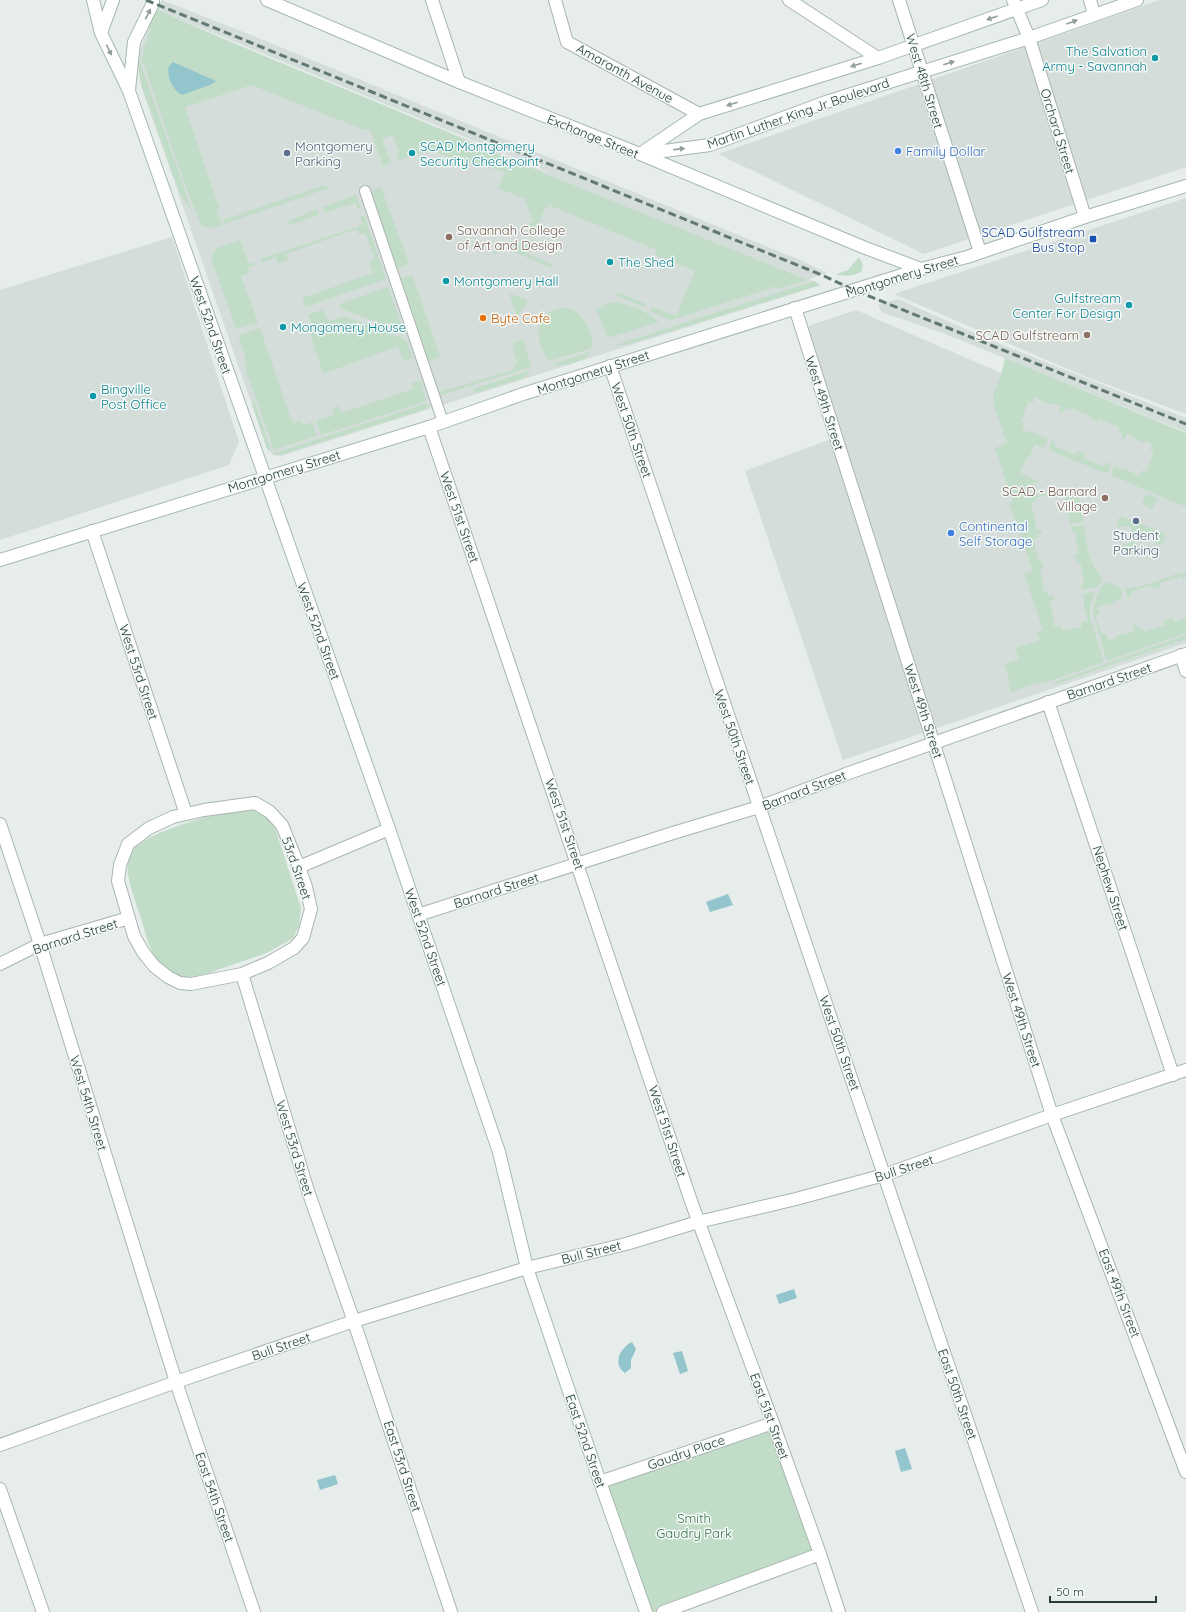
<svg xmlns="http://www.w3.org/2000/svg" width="1186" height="1612" font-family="Quicksand,sans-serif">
<rect width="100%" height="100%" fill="#e6edea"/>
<path fill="#d4ddd9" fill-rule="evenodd" d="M162,0L246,33L802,261L827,273L809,279L821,285L281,456L273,455L267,448L141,86L138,66L139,52L156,9ZM168,14L549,172V173L270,59Z
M1160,0H1186V167L924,254L718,154Z
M1186,198V414L1084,376L894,294Z
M172,237L239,442L229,465L0,540V290Z
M898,299L995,342L1186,418V432L948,335L881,312L878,305Z
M856,310L1001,373L1186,449V643L843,760L745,471L842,435L805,327Z"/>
<path fill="#c1ddc8" d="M156,9L199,29L381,104L511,160L807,280L779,289L777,286L671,320L650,311L652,307L676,316L695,271L655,255L657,250L549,205L547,209L545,208L526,253L553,265L552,268L507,249L494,254L493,252L532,239L527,224L533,222L525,199L498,188L505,172L468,162L452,160L442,154L435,152H425L416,154L415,150L407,152L409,157L399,160L397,154L400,153L393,135L382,139L391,163L383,166L370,129L365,130L251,85L185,107L219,208L216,209L222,225L210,228L201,225L184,182L142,59L144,47L151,29L148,28Z
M139,59L192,211V212L179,191L142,87L139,73Z
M325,185L329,188L224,224L223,220Z
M381,187L409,264L397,268L371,191Z
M356,195L361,208L358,209L355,203L325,213L323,207Z
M317,209L319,215L290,225L288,221Z
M364,215L386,279L305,307L302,298L373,273L369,261L375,259L365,233L359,235L357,229L286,254L288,260L278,264L276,257L262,263L261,259L363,225L360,217Z
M240,240L249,264L254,262L255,265L248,267L250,273L241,276L258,323L236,329L211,258L217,248Z
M1079,241C1074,249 1060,252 1051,254L1046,252Z
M859,257L863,264L862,271C854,277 846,276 836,275L837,274L848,270Z
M412,275L440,357L429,361L401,279Z
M815,281L820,285L626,345H615Z
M388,287L404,332L342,309L339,304Z
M617,292L646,304L644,307L616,295Z
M509,293L527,300V302L518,316L514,309Z
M609,303C627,301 645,311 659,322L607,338L600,317L596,311L603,305Z
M561,308C582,307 591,329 593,346L589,349L549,361C535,342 532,313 561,308Z
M323,309L328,321L344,316L406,340L413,358L403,361L398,346L323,374L307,325L311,323L308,315Z
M260,328L292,421L294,423L301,421L302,425L313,422L317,436L274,450L245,367V356L238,335Z
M523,340L531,367L441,395L439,392L513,370L517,361L512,346L515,345L514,343Z
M589,352L590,353C584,362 563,367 553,364Z
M1005,358L1186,433V507L1111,475L1114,466L1123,469V468L1139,476L1142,470L1146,472L1154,452L1150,450L1152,444L1145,441L1144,443L1127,434L1125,439L1121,438L1123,433L1118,431L1119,427L1099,419L1098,422L1090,419L1091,416L1070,407L1069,410L1064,409L1062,413L1059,412L1061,407L1052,403L1051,405L1035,397L1033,403L1028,402L1021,421L1024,423L1022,429L1030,433L1031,431L1048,439L1044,448L1035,444L1030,456L1026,458L1020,473L1039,482L1027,485L1029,496L1061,492L1080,499L1083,520L1082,522L1070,524L1068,514H1067L1065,497L1058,498L1057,494L1037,497V501L1031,503L1032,511H1034L1036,529H1041L1042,533L1037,534L1038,538L1034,539L1038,561H1042L1044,569L1040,570L1044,592L1047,591L1048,596L1054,595V600L1049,601L1054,618L1053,619L1054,627L1061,626L1062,630L1082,627L1081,622L1088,621L1086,613H1085L1083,594L1095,592L1090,606V618L1104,662L1044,683H1036L1011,692L1008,683L1010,682L1004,664L1019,659L1015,648L1040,640L1037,632L1043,630L1024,574L1033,571L1009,503L1013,502L995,448L1007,443L994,406L993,395L1001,375Z
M528,371L530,372L524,378L475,393L473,389Z
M420,381L426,399L424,402L321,435L316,421L334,415L332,408L339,406L342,413L413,389L411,383Z
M254,401L271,451H269L267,449L252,404Z
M425,404L428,405L429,408L280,455L272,454Z
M1052,441L1055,442L1054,446L1076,455L1077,451L1085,454L1084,458L1104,467L1106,462L1111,464L1108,472L1105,473L1049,450Z
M1146,494L1158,498L1152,509L1142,504Z
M1121,516L1161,532L1165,536L1164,542L1159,545L1156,544L1151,534L1135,539L1138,548L1137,552L1129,554L1125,553L1122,549L1123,545L1134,542L1131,526L1119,527L1118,526V519Z
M1082,525L1084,526C1087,547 1088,562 1103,579L1097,587L1082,590L1081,585L1084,584L1081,563H1077L1075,554H1079L1075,532H1072L1071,527Z
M1184,572L1186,573V578L1182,579L1181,576L1160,583L1161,586L1153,589L1151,585L1131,592V596L1127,597L1125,588C1145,588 1164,577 1184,572Z
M1107,582L1120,587L1123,598L1114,601V603L1097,607L1100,614L1095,615L1102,635L1106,634L1108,640L1117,638L1116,636L1134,632L1133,626L1137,625L1139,629L1142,628L1144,632L1165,625L1164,621L1173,618L1174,622L1186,618V633L1107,661L1093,613C1094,604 1098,586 1107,582Z
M1186,635V639L1056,684L1055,682Z
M236,809L253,810L266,816L275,828L301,908L299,926L293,938L269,952L206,974L182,979C177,976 170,974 166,970C151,959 146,935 141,918C136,902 123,872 129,856C138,833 213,815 236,809Z
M773,1423L820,1554L663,1612H646L600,1482Z"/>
<path fill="#93c5cd" d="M173,62L216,81L210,85L182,95C172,90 166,76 169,66Z
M728,894L733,905L710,912L706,902Z
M794,1289L797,1298L779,1304L776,1295Z
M632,1342L636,1349L631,1360V1368L625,1373C612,1364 620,1348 632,1342Z
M682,1351L688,1371L680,1374L673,1353Z
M905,1448L912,1469L901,1472L895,1451Z
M335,1475L338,1484L320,1490L317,1480Z"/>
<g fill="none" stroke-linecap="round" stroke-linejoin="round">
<defs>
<path id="pedestrian" d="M365,191L443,422"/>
<path id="minor" d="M432,0L459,82
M555,0L567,42L699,114
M789,0L878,58
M899,0L980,252
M1013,0L1029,38L1085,217
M1090,0L1094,14
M795,308L1052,1115L1186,1472
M610,366L1032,1612
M429,427L692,1204L773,1423L820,1554L839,1612
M92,531L186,814
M1181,655L1186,671
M1048,702L1173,1075
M255,803L270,812L282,825L299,867L306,887L311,909L303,938L294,948L268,963L242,974L191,984L180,983L168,977L154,966L143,952L134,936L118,881L120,865L128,844L149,828L173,817L204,810Z
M0,824L40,944L176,1382L254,1612
M299,867L389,829
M0,964L40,944L129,918
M242,974L308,1191L351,1313L451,1612
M600,1482L773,1423
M0,1489L43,1612
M663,1612L820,1554"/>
<path id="tertiary" d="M418,915L673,833L759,807L846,774L1186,654
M0,1445L176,1382L354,1321L527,1268L626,1244L698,1222L796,1199L884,1175L1052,1115L1186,1070"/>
<path id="secondary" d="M93,0L101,33L129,91L389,829L499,1152L527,1268L600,1482L646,1612
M267,0L459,82L640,154L863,247L921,269
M101,33L113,0
M129,90L134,42L153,3V0
M643,152L699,114L878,58L1042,0
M641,154L710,145L826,102L1029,38L1137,0
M0,560L429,427L523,394L921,269L967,257L1085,217L1186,186"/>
</defs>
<use href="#pedestrian" stroke="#a9b5b1" stroke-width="12"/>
<use href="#minor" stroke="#a9b5b1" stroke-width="14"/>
<use href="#tertiary" stroke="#a9b5b1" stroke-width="14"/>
<use href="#secondary" stroke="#a5b8b1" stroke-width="14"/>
<use href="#pedestrian" stroke="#fff" stroke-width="10"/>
<use href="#minor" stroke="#fff" stroke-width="12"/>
<use href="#tertiary" stroke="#fff" stroke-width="12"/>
<use href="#secondary" stroke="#fff" stroke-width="12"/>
<path stroke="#617972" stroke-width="3" stroke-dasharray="8 4" stroke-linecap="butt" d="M146,0L824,276L854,290L1186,424"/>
</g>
<defs><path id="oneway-solid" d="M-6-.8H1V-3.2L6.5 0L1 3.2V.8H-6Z"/></defs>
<g fill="#929e9b">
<use href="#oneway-solid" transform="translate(148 14) rotate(-64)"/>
<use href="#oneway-solid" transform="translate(992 18) rotate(161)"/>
<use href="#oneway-solid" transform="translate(1072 22) rotate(-20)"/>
<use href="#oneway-solid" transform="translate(109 50) rotate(64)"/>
<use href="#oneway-solid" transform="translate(949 63) rotate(-18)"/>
<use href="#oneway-solid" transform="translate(856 65) rotate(162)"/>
<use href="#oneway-solid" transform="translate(732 104) rotate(163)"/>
<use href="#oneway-solid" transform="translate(679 149) rotate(-7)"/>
</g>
<g fill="#0f9aa8" stroke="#f6faf8" stroke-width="1.5">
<circle cx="1155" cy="58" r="4"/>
<circle cx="412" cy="153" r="4"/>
<circle cx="610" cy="262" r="4"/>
<circle cx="446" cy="281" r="4"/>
<circle cx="1129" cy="305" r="4"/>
<circle cx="283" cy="327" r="4"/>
<circle cx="93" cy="396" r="4"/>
</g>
<g fill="#3f7fe0" stroke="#f6faf8" stroke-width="1.5">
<circle cx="898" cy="151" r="4"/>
<circle cx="951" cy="533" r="4"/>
</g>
<g fill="#5c6f8a" stroke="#f6faf8" stroke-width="1.5">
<circle cx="287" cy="153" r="4"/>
<circle cx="1136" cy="521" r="4"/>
</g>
<g fill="#8d6e63" stroke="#f6faf8" stroke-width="1.5">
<circle cx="449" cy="237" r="4"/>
<circle cx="1087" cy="335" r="4"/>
<circle cx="1105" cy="498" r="4"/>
</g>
<rect fill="#1a4fb4" stroke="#f6faf8" stroke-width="1.5" x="1089" y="235" width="8" height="8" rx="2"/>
<circle fill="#e8710a" stroke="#f6faf8" stroke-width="1.5" cx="483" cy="318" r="4"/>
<g text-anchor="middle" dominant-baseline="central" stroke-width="3" stroke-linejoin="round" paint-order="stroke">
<g font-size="13" fill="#0d838f" stroke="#f6faf8" text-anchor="start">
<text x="1147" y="51" text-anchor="end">The Salvation<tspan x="1147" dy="15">Army - Savannah</tspan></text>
<text x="420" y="146">SCAD Montgomery<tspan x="420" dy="15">Security Checkpoint</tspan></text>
<text x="618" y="262">The Shed</text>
<text x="454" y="281">Montgomery Hall</text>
<text x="1121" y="298" text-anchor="end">Gulfstream<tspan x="1121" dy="15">Center For Design</tspan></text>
<text x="291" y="327">Mongomery House</text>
<text x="101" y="389">Bingville<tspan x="101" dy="15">Post Office</tspan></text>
</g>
<g font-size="13" fill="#263e37" stroke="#f6faf8">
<text transform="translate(625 73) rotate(29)">Amaranth Avenue</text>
<text transform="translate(925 81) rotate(73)">West 48th Street</text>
<text transform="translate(798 113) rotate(-19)">Martin Luther King Jr Boulevard</text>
<text transform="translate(1058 131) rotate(73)">Orchard Street</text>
<text transform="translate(593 136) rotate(22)">Exchange Street</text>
<text transform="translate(902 276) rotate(-17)">Montgomery Street</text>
<text transform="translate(211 325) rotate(71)">West 52nd Street</text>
<text transform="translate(593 372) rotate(-18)">Montgomery Street</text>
<text transform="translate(825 403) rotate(72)">West 49th Street</text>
<text transform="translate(632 430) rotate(71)">West 50th Street</text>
<text transform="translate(284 471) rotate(-17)">Montgomery Street</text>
<text transform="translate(460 517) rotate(71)">West 51st Street</text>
<text transform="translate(319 631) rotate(70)">West 52nd Street</text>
<text transform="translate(139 672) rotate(72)">West 53rd Street</text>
<text transform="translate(1109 681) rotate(-19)">Barnard Street</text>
<text transform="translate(924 711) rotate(72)">West 49th Street</text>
<text transform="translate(735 737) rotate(71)">West 50th Street</text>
<text transform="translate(804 790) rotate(-21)">Barnard Street</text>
<text transform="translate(565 824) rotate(71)">West 51st Street</text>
<text transform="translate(297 868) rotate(71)">53rd Street</text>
<text transform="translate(1111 888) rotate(72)">Nephew Street</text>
<text transform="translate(496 890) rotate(-18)">Barnard Street</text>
<text transform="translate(75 936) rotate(-18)">Barnard Street</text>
<text transform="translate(426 937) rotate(71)">West 52nd Street</text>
<text transform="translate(1022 1020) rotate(72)">West 49th Street</text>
<text transform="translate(840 1043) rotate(71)">West 50th Street</text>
<text transform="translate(89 1103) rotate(73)">West 54th Street</text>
<text transform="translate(668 1131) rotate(72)">West 51st Street</text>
<text transform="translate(295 1148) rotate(73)">West 53rd Street</text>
<text transform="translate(904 1168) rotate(-18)">Bull Street</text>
<text transform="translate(591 1252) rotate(-14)">Bull Street</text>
<text transform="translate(1120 1293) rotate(69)">East 49th Street</text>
<text transform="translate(281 1346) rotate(-19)">Bull Street</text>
<text transform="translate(958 1394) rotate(71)">East 50th Street</text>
<text transform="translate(770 1416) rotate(70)">East 51st Street</text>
<text transform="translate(586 1441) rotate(71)">East 52nd Street</text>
<text transform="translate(686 1452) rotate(-19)">Gaudry Place</text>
<text transform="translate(403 1466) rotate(72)">East 53rd Street</text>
<text transform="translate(215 1497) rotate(71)">East 54th Street</text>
</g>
<g font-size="13" fill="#4e5e75" stroke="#f6faf8" text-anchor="start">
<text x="295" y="146">Montgomery<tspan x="295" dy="15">Parking</tspan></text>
<text x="1136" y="535" text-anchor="middle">Student<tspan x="1136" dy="15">Parking</tspan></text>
</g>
<g font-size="13" fill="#366cbe" stroke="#f6faf8" text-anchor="start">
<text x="906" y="151">Family Dollar</text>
<text x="959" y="526">Continental<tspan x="959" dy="15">Self Storage</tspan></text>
</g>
<g font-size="13" fill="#785e54" stroke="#f6faf8" text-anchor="end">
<text x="457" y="230" text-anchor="start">Savannah College<tspan x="457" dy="15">of Art and Design</tspan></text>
<text x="1079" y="335">SCAD Gulfstream</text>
<text x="1097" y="491">SCAD - Barnard<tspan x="1097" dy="15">Village</tspan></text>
</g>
<g font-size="13" fill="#164399" stroke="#f6faf8" text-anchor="end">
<text x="1085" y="232">SCAD Gulfstream<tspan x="1085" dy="15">Bus Stop</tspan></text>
</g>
<g font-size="13" fill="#c56008" stroke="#f6faf8" text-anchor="start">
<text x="491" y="318">Byte Cafe</text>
</g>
<g font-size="13" fill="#33724b" stroke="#f6faf8">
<text x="694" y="1518">Smith<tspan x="694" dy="15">Gaudry Park</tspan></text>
</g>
</g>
<path d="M1050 1596v6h106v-6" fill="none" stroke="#263e37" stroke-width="2"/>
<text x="1056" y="1596" font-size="12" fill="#263e37" stroke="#f6faf8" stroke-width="3" paint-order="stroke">50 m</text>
</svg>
